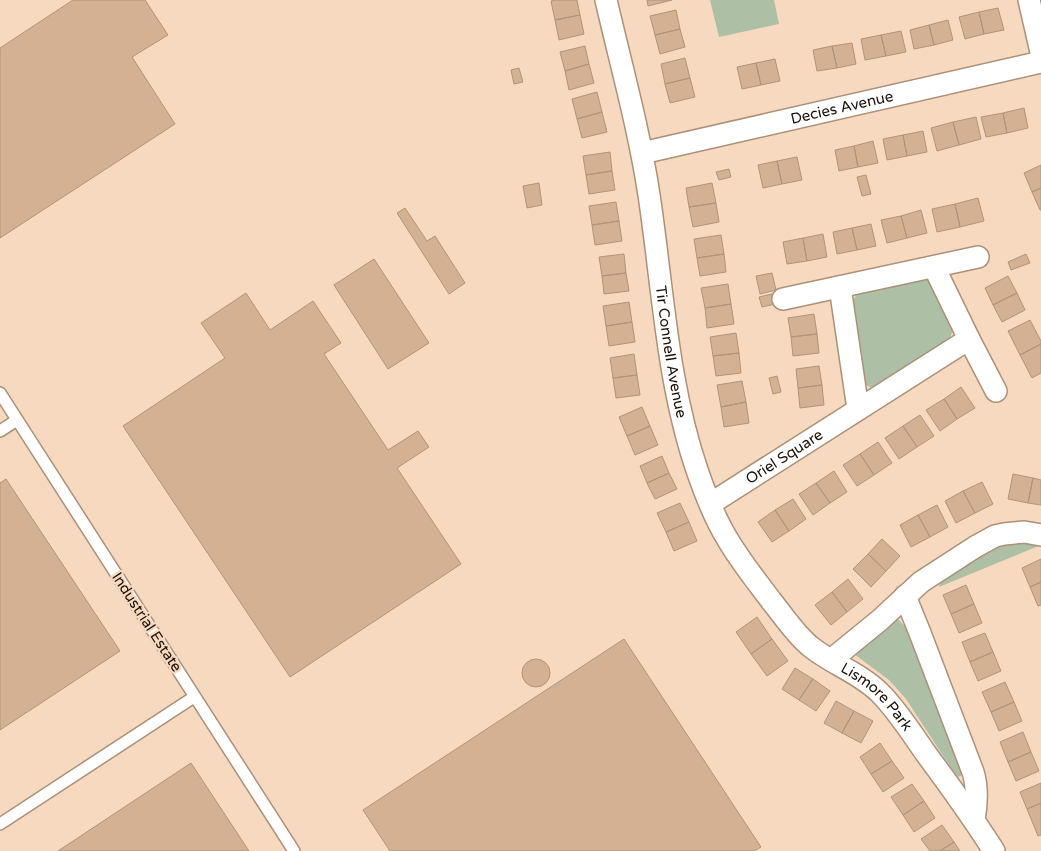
<svg xmlns="http://www.w3.org/2000/svg" width="1041" height="851" font-family="'Varela Round',sans-serif">
<rect width="100%" height="100%" fill="#f7d9c0"/>
<path fill="#adc0a6" d="M710,0H774L779,24L719,37Z
M925,277L934,285L954,328L949,340L872,388L860,382L850,305L859,291Z
M1020,540L1041,545L939,587L940,582L946,577L980,556L1000,546Z
M898,619L909,631L964,775L957,777L906,699L889,680L854,654Z"/>
<path fill="#d4b193" stroke="#af947b" d="M73,0H145L168,35L132,57L175,124L0,238V48Z
M556,0H577L580,15L555,20L551,1Z
M647,0H672L648,6Z
M998,8L1004,30L984,34L979,12Z
M676,10L680,29L655,35L650,16Z
M979,12L984,34L965,39L959,17Z
M580,15L584,34L559,40L555,20Z
M948,20L953,40L934,45L929,25Z
M929,25L934,45L914,49L910,30Z
M680,29L685,47L660,54L655,35Z
M901,31L906,52L886,56L881,35Z
M881,35L886,56L865,60L861,39Z
M852,43L856,64L837,68L832,46Z
M585,46L589,64L565,71L560,52Z
M832,46L837,68L817,71L813,50Z
M685,58L690,78L665,84L661,64Z
M775,59L780,81L761,85L756,63Z
M756,63L761,85L742,89L737,67Z
M589,64L594,83L569,90L565,71Z
M519,68L523,82L514,84L511,70Z
M690,78L695,97L670,103L665,84Z
M597,92L602,112L577,119L572,99Z
M1024,108L1028,128L1007,133L1003,113Z
M602,112L607,132L582,138L577,119Z
M1003,113L1007,133L986,137L981,117Z
M976,117L981,139L959,145L953,122Z
M953,122L959,145L937,151L931,128Z
M923,131L927,152L907,156L903,135Z
M903,135L907,156L887,160L883,139Z
M873,141L878,163L858,167L854,146Z
M854,146L858,167L839,171L835,150Z
M610,152L612,171L586,175L583,156Z
M797,157L802,180L782,184L777,161Z
M777,161L782,184L763,188L758,165Z
M1041,165V188L1032,192L1024,173Z
M729,169L731,177L719,180L716,172Z
M612,171L615,190L589,194L586,175Z
M866,175L871,194L862,196L857,177Z
M539,183L542,205L527,208L523,186Z
M712,183L716,203L689,207L686,188Z
M1041,188V210H1040L1032,192Z
M978,198L984,221L960,227L955,204Z
M616,202L619,221L592,225L589,206Z
M716,203L719,222L693,227L689,207Z
M955,204L960,227L937,232L932,209Z
M405,208L427,241L435,236L465,283L449,294L397,213Z
M921,210L927,233L907,238L901,216Z
M901,216L907,238L887,243L881,220Z
M619,221L622,241L595,245L592,225Z
M871,224L876,246L857,250L852,228Z
M852,228L857,250L837,254L833,232Z
M823,234L827,257L807,261L803,238Z
M721,235L724,254L697,258L694,239Z
M803,238L807,261L787,264L783,242Z
M624,254L626,273L602,276L599,257Z
M724,254L726,272L700,276L697,258Z
M1026,254L1030,263L1011,270L1008,262Z
M374,259L429,343L388,369L334,285Z
M626,273L629,291L604,294L602,276Z
M772,273L776,290L760,294L756,276Z
M1008,276L1017,293L993,305L985,288Z
M728,284L731,304L705,308L701,288Z
M246,293L270,330L313,301L341,343L324,354L388,450L418,431L429,447L397,468L461,564L290,677L123,426L225,358L201,323Z
M1017,293L1025,310L1002,322L993,305Z
M772,294L775,304L762,307L759,297Z
M629,302L632,322L606,326L603,306Z
M731,304L734,324L707,328L705,308Z
M814,314L817,334L791,337L788,318Z
M1030,320L1041,341V344L1020,355L1008,331Z
M632,322L635,342L609,346L606,326Z
M736,333L739,353L713,356L710,337Z
M817,334L819,353L793,356L791,337Z
M1041,344V373L1032,378L1020,355Z
M739,353L741,373L716,376L713,356Z
M634,354L637,375L613,378L610,358Z
M819,366L822,385L798,388L796,369Z
M637,375L640,395L616,398L613,378Z
M777,376L781,392L773,394L769,378Z
M742,381L746,402L721,407L717,385Z
M822,385L824,405L800,408L798,388Z
M961,387L975,408L957,419L944,399Z
M944,399L957,419L940,431L926,410Z
M746,402L749,423L724,427L721,407Z
M642,407L650,426L627,436L619,417Z
M920,415L934,436L917,447L903,426Z
M650,426L658,445L635,455L627,436Z
M903,426L917,447L899,459L885,438Z
M878,442L892,463L874,475L860,454Z
M860,454L874,475L857,486L843,465Z
M662,456L669,473L647,483L640,466Z
M834,471L847,492L830,503L816,483Z
M669,473L677,489L655,499L647,483Z
M1013,474L1033,478L1028,503L1008,499Z
M1033,478L1041,480V505L1028,503Z
M6,479L120,651L0,730V483Z
M982,482L993,504L975,513L963,491Z
M816,483L830,503L813,515L799,494Z
M963,491L975,513L956,523L945,501Z
M793,499L806,519L789,531L775,510Z
M680,503L689,522L666,532L657,513Z
M937,505L948,527L930,537L918,515Z
M775,510L789,531L772,542L758,522Z
M918,515L930,537L911,547L900,525Z
M689,522L697,541L674,551L666,532Z
M882,539L900,556L886,571L868,554Z
M868,554L886,571L871,587L853,569Z
M1041,559V582L1030,587L1022,568Z
M848,579L863,599L847,612L832,592Z
M1041,582V605L1038,606L1030,587Z
M966,585L974,604L951,614L943,595Z
M832,592L847,612L831,625L815,605Z
M974,604L982,623L959,633L951,614Z
M757,617L772,639L751,654L736,632Z
M985,633L993,652L970,662L962,642Z
M624,639L761,847L754,851H390L363,810Z
M772,639L788,661L767,676L751,654Z
M993,652L1001,671L978,681L970,662Z
M522 673a14 14 0 1 1 28 0a14 14 0 1 1-28 0Z
M795,668L813,679L799,700L782,689Z
M813,679L830,691L816,711L799,700Z
M1005,682L1014,702L991,712L982,692Z
M836,701L854,711L842,733L824,723Z
M1014,702L1022,721L999,731L991,712Z
M854,711L873,721L861,743L842,733Z
M1023,732L1031,752L1008,762L1000,742Z
M880,743L892,761L871,774L860,757Z
M1031,752L1039,771L1016,781L1008,762Z
M892,761L904,778L883,792L871,774Z
M191,763L249,851H58Z
M1041,783V803L1027,809L1020,792Z
M912,784L924,801L903,815L891,797Z
M924,801L935,818L914,832L903,815Z
M1041,803V835L1038,836L1027,809Z
M942,825L954,842L940,851H930L921,839Z
M954,842L960,851H940Z"/>
<g fill="none" stroke-linecap="round" stroke-linejoin="round">
<defs>
<path id="service" d="M0,393L294,851
M0,431L17,420
M0,824L194,697"/>
<g id="minor">
<path id="s1" d="M606,0C621,65 639,129 649,195C663,288 667,384 698,473C706,496 715,519 728,540C741,562 757,582 773,603C785,618 796,635 811,647C832,664 860,673 880,693C898,711 912,734 927,755C950,786 973,818 994,851"/>
<path d="M1029,0L1041,52"/>
<path id="s2" d="M642,153L1041,62"/>
<path d="M934,267L969,339L996,391"/>
<path d="M840,287L858,409"/>
<path d="M783,299L978,257"/>
<path id="s3" d="M710,504L969,339"/>
<path d="M905,596L920,633L973,772C978,788 977,803 974,820"/>
<path d="M831,660L880,620L921,582L975,547L995,536L1004,534L1024,532L1041,535"/>
</g>
</defs>
<use href="#service" stroke="#ac9078" stroke-width="14"/>
<use href="#minor" stroke="#ac9078" stroke-width="24"/>
<use href="#service" stroke="#fff" stroke-width="11"/>
<use href="#minor" stroke="#fff" stroke-width="21"/>
</g>
<g text-anchor="middle" dominant-baseline="central" stroke-width="4.5" stroke-linejoin="round" paint-order="stroke">
<g font-size="15" fill="#1b1108" stroke="#f7d9c0">
<text stroke="none"><textPath href="#s2" startOffset="205">Decies Avenue</textPath></text>
<text stroke="none"><textPath href="#s1" startOffset="358">Tir Connell Avenue</textPath></text>
<text stroke="none"><textPath href="#s3" startOffset="88">Oriel Square</textPath></text>
<text transform="translate(147 622) rotate(57)">Industrial Estate</text>
<text stroke="none"><textPath href="#s1" startOffset="775">Lismore Park</textPath></text>
</g>
</g>
</svg>
